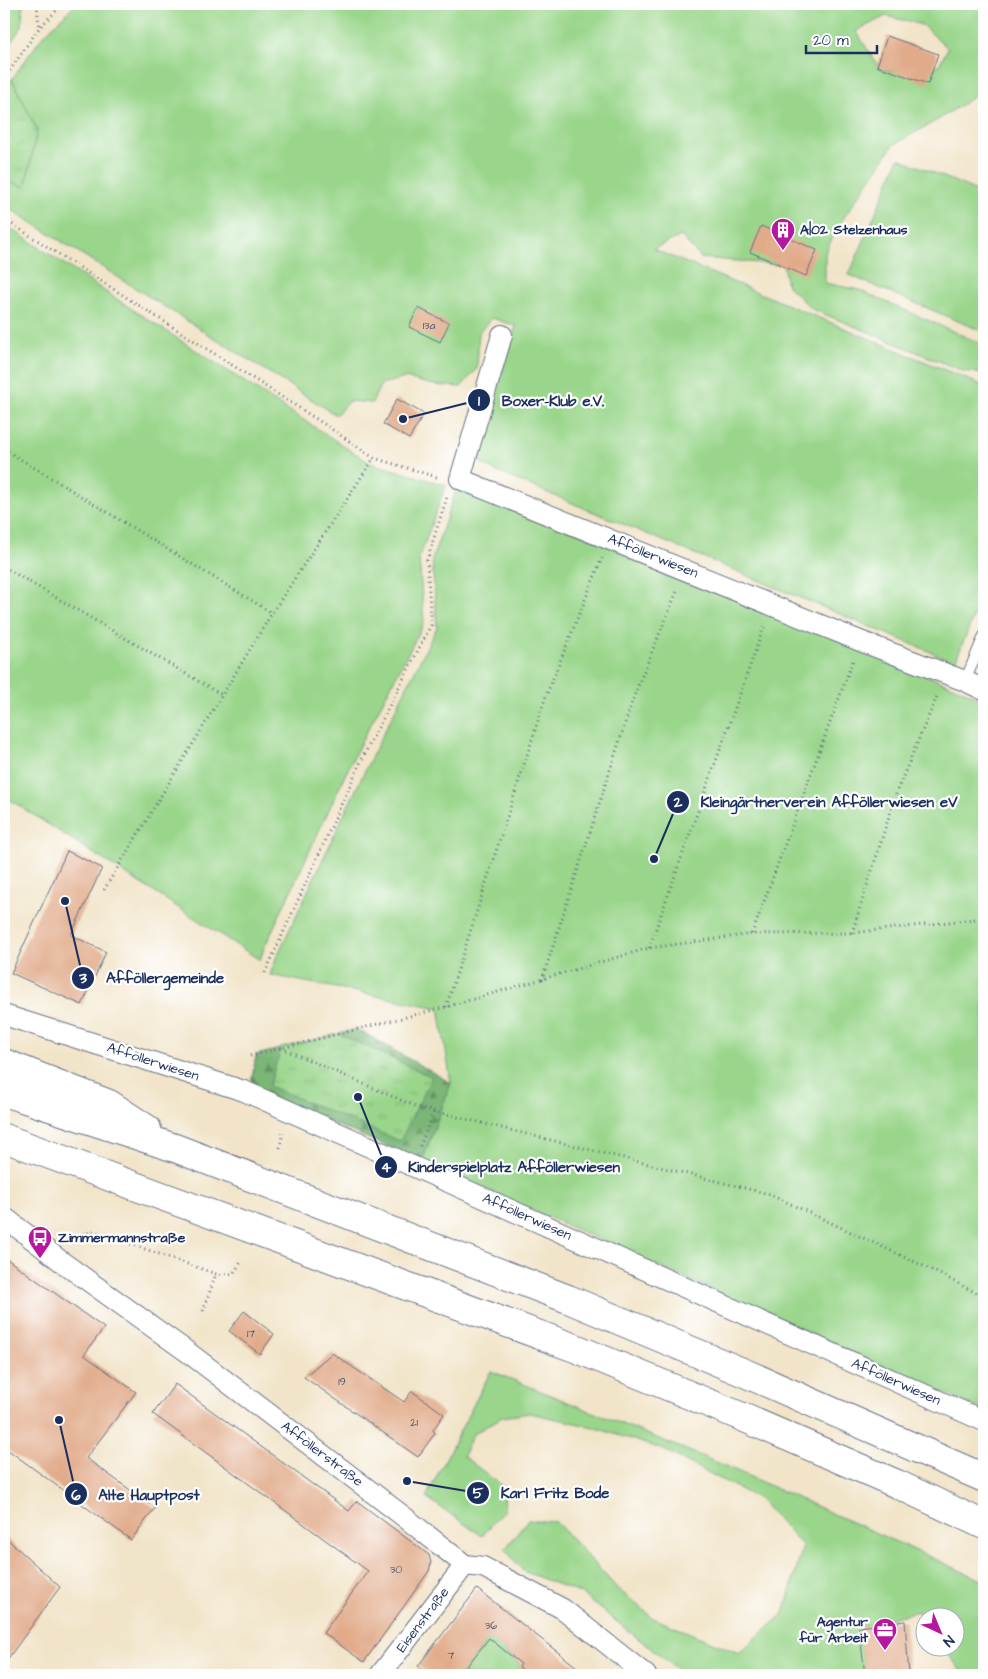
<svg xmlns="http://www.w3.org/2000/svg" width="988" height="1679" font-family="'Architects Daughter',sans-serif">
<defs>
<pattern id="forest-firs" width="22" height="20" patternUnits="userSpaceOnUse" patternTransform="scale(1.25)"><rect width="22" height="20" fill="#7ab676"/><path d="M5 1l3.5 6h-7zM16 11l3.5 6h-7z" fill="#639464"/></pattern>
<pattern id="park-tufts" width="24" height="20" patternUnits="userSpaceOnUse" patternTransform="scale(1.25)"><rect width="24" height="20" fill="#99d58a"/><path d="M3 7l-1-3M5 7V3M7 7l1-3M15 17l-1-3M17 17v-4M19 17l1-3" fill="none" stroke="#83b77a"/></pattern>
</defs>
<rect width="100%" height="100%" fill="#fff"/>
<filter id="ink" filterUnits="userSpaceOnUse"><feTurbulence type="fractalNoise" baseFrequency=".02" numOctaves="2"/><feDisplacementMap in="SourceGraphic" scale="10" xChannelSelector="R" yChannelSelector="G"/><feConvolveMatrix kernelMatrix="1 2 1 2 8 2 1 2 1" color-interpolation-filters="sRGB"/></filter>
<filter id="wash" filterUnits="userSpaceOnUse"><feTurbulence type="fractalNoise" baseFrequency=".0096" numOctaves="4" result="noise"/><feDisplacementMap in="SourceGraphic" scale="20" xChannelSelector="R" yChannelSelector="G"/><feGaussianBlur stdDeviation="1.12" result="paint"/><feColorMatrix in="noise" values="0 0 0 0 0 0 0 0 0 0 0 0 0 0 0 0 0 1.4 0 .05"/><feComposite in="paint" operator="in"/></filter>
<g filter="url(#wash)">
<rect width="100%" height="100%" fill="#f1e4c8"/>
<path fill="#99d58a" stroke="#5a8274" fill-rule="evenodd" d="M4,4H23L22,26L4,53Z
M76,4H847L859,8L864,4H968L984,7V93L981,92L939,119L893,145L839,225L825,253V283L859,290L984,345V374L963,371L812,309L787,285L783,265L701,258L681,236L653,249L984,386V591L955,662L495,471L481,463L480,443L516,326L492,318L479,332L477,369L461,387L434,385L405,378L381,384L372,403L349,401L336,415L4,205V179L25,187L37,130L12,79L42,37ZM886,16L922,25L948,48L940,63L928,74H910L880,69L856,31Z
M899,158L984,194V332L849,275Z
M4,224L118,300L370,463L446,485L419,558L424,623L355,754L264,948L260,960L4,796Z
M458,484L984,699V1411L422,1161L451,1083L439,1008L270,975L277,956L369,762L437,627L432,560Z
M491,1371L721,1464L984,1581V1675H964L943,1647L956,1646V1616H926L925,1623L917,1611L860,1627L865,1675H685L580,1593L523,1571L505,1549L528,1520L556,1522L618,1589L653,1618L739,1653L784,1613L803,1546L759,1499L664,1450L593,1427L530,1413L502,1417L473,1434L463,1456L505,1488L504,1510L482,1536L426,1497Z
M490,1632L497,1644L520,1665L519,1668L529,1675H460L484,1645Z"/>
<path fill="url(#forest-firs)" stroke="#4a726a" d="M357,1029L451,1083L422,1161L250,1089L256,1055Z"/>
<path fill="url(#park-tufts)" stroke="#5a8274" d="M12,79L37,130L25,187L4,179V90Z
M339,1034L432,1077L400,1141L269,1086L281,1048Z"/>
<g id="blocks">
<path fill="#e1ab8a" d="M887,36L938,54L928,84L877,66Z
M761,226L817,250L806,276L750,252Z
M418,308L449,323L440,342L409,327Z
M397,399L424,414L409,439L383,424Z
M67,851L102,868L71,935L106,952L82,1005L11,973Z
M4,1257L104,1328L84,1355L136,1392L86,1458L155,1508L131,1540L4,1447Z
M244,1311L274,1334L260,1354L229,1331Z
M332,1353L404,1402L412,1391L444,1414L433,1430L435,1433L418,1457L304,1377Z
M175,1384L349,1511L357,1501L429,1555L431,1563L429,1571L364,1662L323,1633L368,1571L153,1414Z
M4,1536L60,1587L4,1664Z
M477,1589L486,1596L587,1675H529L519,1667L521,1664L489,1638L460,1675H429L418,1666Z
M905,1621L909,1675H865L859,1627Z"/>
</g>
</g>
<g filter="url(#ink)">
<use href="#blocks" fill-opacity="0" stroke="#666e83" stroke-width="1"/>
<g fill="none" stroke-linecap="round" stroke-linejoin="round">
<defs>
<path id="service" d="M965,681L984,636"/>
<path id="minor" d="M502,335L460,479L860,641L965,681L984,690
M4,1015L244,1091L984,1421
M4,1217L62,1262L189,1353L403,1516L465,1565L483,1567L563,1609L646,1675
M380,1675L465,1565"/>
<path id="trunk" d="M4,1063L109,1104L147,1129
M4,1092L175,1148L568,1299L747,1374L984,1478
M4,1138L575,1348L740,1416L897,1484L984,1525"/>
</defs>
<use href="#service" stroke="#666e83" stroke-width="12"/>
<use href="#minor" stroke="#666e83" stroke-width="22"/>
<use href="#trunk" stroke="#666e83" stroke-width="30"/>
<path stroke="#666e83" stroke-width="3" stroke-dasharray="1 4" stroke-linecap="butt" d="M37,4L39,27
M4,79L39,28L63,4
M4,219L321,422L374,458L440,478
M4,449L272,613
M4,567L222,695
M104,890L272,613L374,458
M852,933L898,788L938,694
M752,934L853,660
M649,948L765,624
M265,973L362,759L431,625L427,560L447,497
M542,980L635,693L678,589
M446,1007L546,696L602,558
M281,1048L417,1107L769,1194L930,1269L984,1297
M250,1056L446,1007L649,948L752,934L852,933L984,918
M420,1146L434,1112
M280,1148L283,1131
M71,1243L82,1234L94,1231L216,1274H233L241,1262
M203,1311L216,1274"/>
<use href="#service" stroke="#fff" stroke-width="10"/>
<use href="#minor" stroke="#fff" stroke-width="20"/>
<use href="#trunk" stroke="#fff" stroke-width="28"/>
</g>
</g>
<defs>
<symbol id="building-pin" viewBox="-11 -11 22 30"><path d="M0 17L-7.5 6A9.5 9.5 0 1 1 7.5 6Z" fill="#b5179e" stroke="#fff"/><path d="M-4-6H4V6H1V3H-1V6H-4ZM-2.5-4.3h1.7v1.8h-1.7ZM.8-4.3h1.7v1.8H.8ZM-2.5-1h1.7V.8h-1.7ZM.8-1h1.7V.8H.8Z" fill="#fff"/></symbol>
<symbol id="bus-pin" viewBox="-11 -11 22 30"><path d="M0 17L-7.5 6A9.5 9.5 0 1 1 7.5 6Z" fill="#b5179e" stroke="#fff"/><path d="M-5-6H5V4H4V6H2V4H-2V6H-4V4H-5ZM-3.5-4V0h7V-4ZM-3.5 1.2v1.5H-2V1.2ZM2 1.2v1.5H3.5V1.2Z" fill="#fff"/></symbol>
<symbol id="office-pin" viewBox="-11 -11 22 30"><path d="M0 17L-7.5 6A9.5 9.5 0 1 1 7.5 6Z" fill="#b5179e" stroke="#fff"/><path d="M-6-3h4V-5.5h4V-3h4V5H-6ZM-1-4.5V-3h2v-1.5ZM-6 0V1H6V0Z" fill="#fff"/></symbol>
</defs>
<g fill-rule="evenodd">
<use href="#building-pin" x="769" y="216" width="28" height="38"/>
<use href="#bus-pin" x="26" y="1224" width="28" height="38"/>
<use href="#office-pin" x="871" y="1616" width="28" height="38"/>
</g>
<g text-anchor="middle" dominant-baseline="central" stroke-width="4.5" stroke-linejoin="round" paint-order="stroke">
<g font-size="11" fill="#4c4e69">
<text x="429" y="325">13a</text>
<text x="251" y="1333">17</text>
<text x="342" y="1381">19</text>
<text x="414" y="1422">21</text>
<text x="396" y="1569">30</text>
<text x="491" y="1625">36</text>
<text x="451" y="1655">7</text>
</g>
<g font-size="14" font-weight="bold" fill="#1b2f5e" stroke="#fff" text-anchor="start">
<text x="800" y="230">A|02 Stelzenhaus</text>
<text x="58" y="1238">Zimmermannstraße</text>
<text x="868" y="1622" text-anchor="end">Agentur<tspan x="868" dy="16">für Arbeit</tspan></text>
</g>
<g font-size="14" fill="#1b2f5e" stroke="#fff">
<text transform="translate(653 556) rotate(22)">Afföllerwiesen</text>
<text transform="translate(153 1062) rotate(18)">Afföllerwiesen</text>
<text transform="translate(527 1217) rotate(24)">Afföllerwiesen</text>
<text transform="translate(896 1382) rotate(24)">Afföllerwiesen</text>
<text transform="translate(322 1454) rotate(37)">Afföllerstraße</text>
<text transform="translate(423 1620) rotate(-53)">Eisenstraße</text>
</g>
</g>
<path fill="none" stroke="#1b2f5e" stroke-width="2" d="M403 419L479 400M654 859L678 802M65 901L83 978M358 1097L386 1167M407 1481L478 1493M59 1420L76 1494"/>
<g fill="#1b2f5e" stroke="#fff" stroke-width="2">
<circle cx="403" cy="419" r="5"/>
<circle cx="654" cy="859" r="5"/>
<circle cx="65" cy="901" r="5"/>
<circle cx="358" cy="1097" r="5"/>
<circle cx="407" cy="1481" r="5"/>
<circle cx="59" cy="1420" r="5"/>
<circle cx="479" cy="400" r="12"/>
<circle cx="678" cy="802" r="12"/>
<circle cx="83" cy="978" r="12"/>
<circle cx="386" cy="1167" r="12"/>
<circle cx="478" cy="1493" r="12"/>
<circle cx="76" cy="1494" r="12"/>
</g>
<g font-size="15" text-anchor="middle" font-weight="bold" fill="#fff">
<text x="479" y="406">1</text>
<text x="678" y="807">2</text>
<text x="83" y="983">3</text>
<text x="386" y="1172">4</text>
<text x="478" y="1498">5</text>
<text x="76" y="1500">6</text>
</g>
<g font-size="15" text-anchor="middle" font-weight="bold" fill="#1b2f5e" stroke="#fff" stroke-width="4.5" stroke-linejoin="round" paint-order="stroke">
<text x="553" y="406">Boxer-Klub e.V.</text>
<text x="829" y="807">Kleingärtnerverein Afföllerwiesen eV</text>
<text x="165" y="983">Afföllergemeinde</text>
<text x="514" y="1172">Kinderspielplatz Afföllerwiesen</text>
<text x="555" y="1498">Karl Fritz Bode</text>
<text x="149" y="1500">Alte Hauptpost</text>
</g>
<rect width="988" height="1679" fill="none" stroke="#fff" stroke-width="20"/>
<g transform="translate(940 1632) rotate(136)"><circle r="24" fill="#ffffff" stroke="#a4acbf"/>
<path d="M0-4L9 19L0 12L-9 19Z" fill="#b5179e"/>
<text y="-8" font-size="14" font-weight="bold" text-anchor="middle" fill="#1b2f5e">N</text>
</g>
<path d="M806 45v8h71v-8" fill="none" stroke="#1b2f5e" stroke-width="2.5"/>
<text x="813" y="45" font-size="15" fill="#1b2f5e" stroke="#ffffff" stroke-width="4" paint-order="stroke">20 m</text>
</svg>
